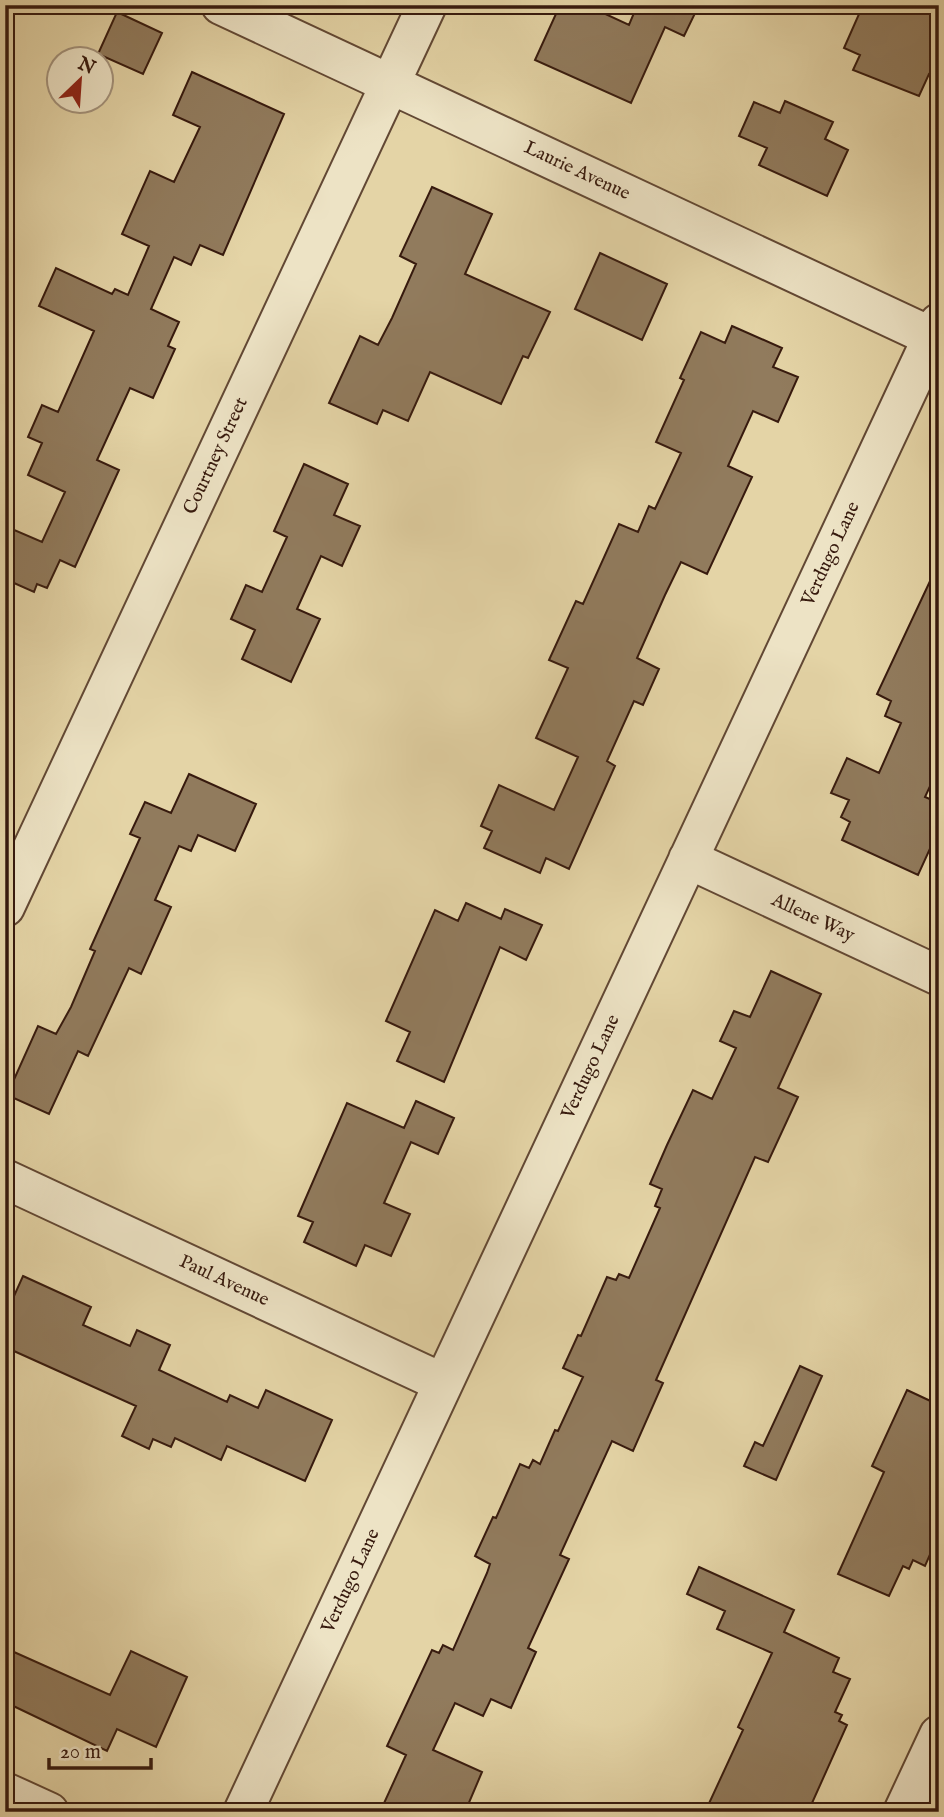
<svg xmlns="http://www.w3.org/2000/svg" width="944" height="1817" font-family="'IM FELL English',serif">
<rect width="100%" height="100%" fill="#e4d4a6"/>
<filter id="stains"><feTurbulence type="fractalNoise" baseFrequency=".00286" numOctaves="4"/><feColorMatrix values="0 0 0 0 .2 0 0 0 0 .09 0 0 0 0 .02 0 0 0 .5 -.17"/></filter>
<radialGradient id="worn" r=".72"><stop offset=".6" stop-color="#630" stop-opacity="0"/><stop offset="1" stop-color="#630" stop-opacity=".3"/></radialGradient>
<path fill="#917b5d" stroke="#371a0e" stroke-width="2" d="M560,5H586L629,25L634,13L617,5H699L684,36L665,27L631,103L535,60Z
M863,5H939V78L929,74L919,96L853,70L860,55L844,48Z
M117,12L162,33L143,74L98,54Z
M192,72L284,114L223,255L200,245L191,265L174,257L151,309L179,322L168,346L175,349L153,398L130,388L97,460L119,470L75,567L60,560L47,588L37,584L34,592L5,579V526L42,542L65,492L28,475L42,443L28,437L42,405L58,412L94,331L39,306L56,268L112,294L115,289L128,295L149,246L122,234L150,171L174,182L200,127L173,115Z
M785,101L833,122L825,139L848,150L827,196L759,165L767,148L739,136L754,102L780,113Z
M432,187L492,214L465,274L550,312L528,358L523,356L501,404L430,372L408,421L383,410L377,424L329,403L360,336L378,345L392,318L416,264L400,256Z
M600,253L667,284L642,340L575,309Z
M732,326L782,348L773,367L798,377L778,422L753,411L728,466L752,477L707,574L681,562L665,595L637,658L659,669L643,705L634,701L607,761L615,766L569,869L546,858L540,873L484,848L492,831L481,826L499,785L554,810L578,757L536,738L568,668L549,660L576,601L583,604L619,524L638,532L649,506L655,509L681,453L656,442L684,380L680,378L701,332L725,343Z
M304,464L348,484L334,515L360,526L342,566L321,556L297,609L320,619L291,682L242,659L255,630L231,619L246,585L262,592L287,537L274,531Z
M939,562V767L925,797L939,803V829L918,875L842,840L850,822L841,817L849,800L831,793L847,758L879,773L901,723L885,716L891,701L877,694Z
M189,774L256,804L235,851L198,835L191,851L179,846L155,900L171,907L141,974L129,968L88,1056L78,1051L49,1114L7,1095L38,1026L56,1034L71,1007L95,951L90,949L140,838L130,834L145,802L171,813Z
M466,903L501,919L505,909L542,925L526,960L500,947L444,1082L397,1061L410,1032L386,1021L435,910L458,921Z
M771,971L821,994L778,1088L798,1097L768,1162L755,1157L656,1380L663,1383L633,1451L612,1441L560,1555L569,1559L528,1648L536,1652L511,1708L491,1699L483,1716L455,1703L433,1750L482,1772L465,1812H380L406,1755L387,1746L432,1650L439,1653L443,1645L453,1650L487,1573L490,1564L475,1556L493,1517L496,1518L520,1464L529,1468L533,1460L540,1464L555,1430L558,1431L583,1377L563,1368L578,1335L581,1336L607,1277L616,1280L619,1274L629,1278L660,1208L655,1206L662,1189L650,1184L667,1145L693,1090L712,1099L736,1048L720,1041L734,1011L750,1017Z
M416,1101L454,1118L438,1154L411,1142L384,1203L410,1214L391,1256L365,1245L356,1266L304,1242L313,1222L298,1216L347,1103L404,1128Z
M23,1276L91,1307L83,1325L130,1346L137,1330L170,1345L159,1370L227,1402L230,1395L258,1408L266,1390L332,1420L305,1481L227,1446L221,1460L175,1438L171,1447L153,1439L149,1449L122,1436L136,1406L5,1347V1316Z
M800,1366L822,1376L776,1480L744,1466L755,1442L763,1446Z
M907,1390L939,1405V1534L925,1566L913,1560L909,1569L903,1566L889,1596L838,1574L884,1472L872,1466Z
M699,1567L794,1610L784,1632L839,1658L833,1672L850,1679L835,1712L842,1715L839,1721L847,1725L808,1812H705L743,1730L738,1727L772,1653L717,1629L725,1611L687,1594Z
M5,1648L110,1695L131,1651L187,1677L156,1747L117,1729L107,1751L5,1702Z"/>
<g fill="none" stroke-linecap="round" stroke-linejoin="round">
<defs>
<path id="minor" d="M221,5L932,337
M688,859L939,976
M5,907L427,5
M5,1179L443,1383
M5,1792L49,1812
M243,1812L939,323
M903,1812L939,1735"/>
</defs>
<use href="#minor" stroke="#624834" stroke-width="42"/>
<use href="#minor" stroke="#ede3c5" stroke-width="38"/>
</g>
<g text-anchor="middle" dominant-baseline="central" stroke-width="7" stroke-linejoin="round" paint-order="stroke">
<g font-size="19" fill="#371a0e" stroke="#ede3c5">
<text transform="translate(577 171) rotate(25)">Laurie Avenue</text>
<text transform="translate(216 456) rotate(-65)">Courtney Street</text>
<text transform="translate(831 554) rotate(-65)">Verdugo Lane</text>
<text transform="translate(813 918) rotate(25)">Allene Way</text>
<text transform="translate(591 1067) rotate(-65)">Verdugo Lane</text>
<text transform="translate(224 1281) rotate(25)">Paul Avenue</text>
<text transform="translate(351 1581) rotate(-65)">Verdugo Lane</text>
</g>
</g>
<rect width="944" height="1817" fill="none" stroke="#e4d4a6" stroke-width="28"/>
<rect x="7" y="7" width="930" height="1803" fill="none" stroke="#371a0e" stroke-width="3.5"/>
<rect x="14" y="14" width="916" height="1789" fill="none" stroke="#371a0e" stroke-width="2"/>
<g transform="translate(80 80) rotate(25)"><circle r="33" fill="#ede3c5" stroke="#a4937c" stroke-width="2"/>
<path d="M0-5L12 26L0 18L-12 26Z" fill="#8f2418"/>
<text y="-10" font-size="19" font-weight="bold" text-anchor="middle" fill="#371a0e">N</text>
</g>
<path d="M49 1758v10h102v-10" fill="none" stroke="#371a0e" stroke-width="3.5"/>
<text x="60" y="1758" font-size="21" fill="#371a0e" stroke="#ede3c5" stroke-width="5" paint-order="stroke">20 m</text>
<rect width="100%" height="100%" filter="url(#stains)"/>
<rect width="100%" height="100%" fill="url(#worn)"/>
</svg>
